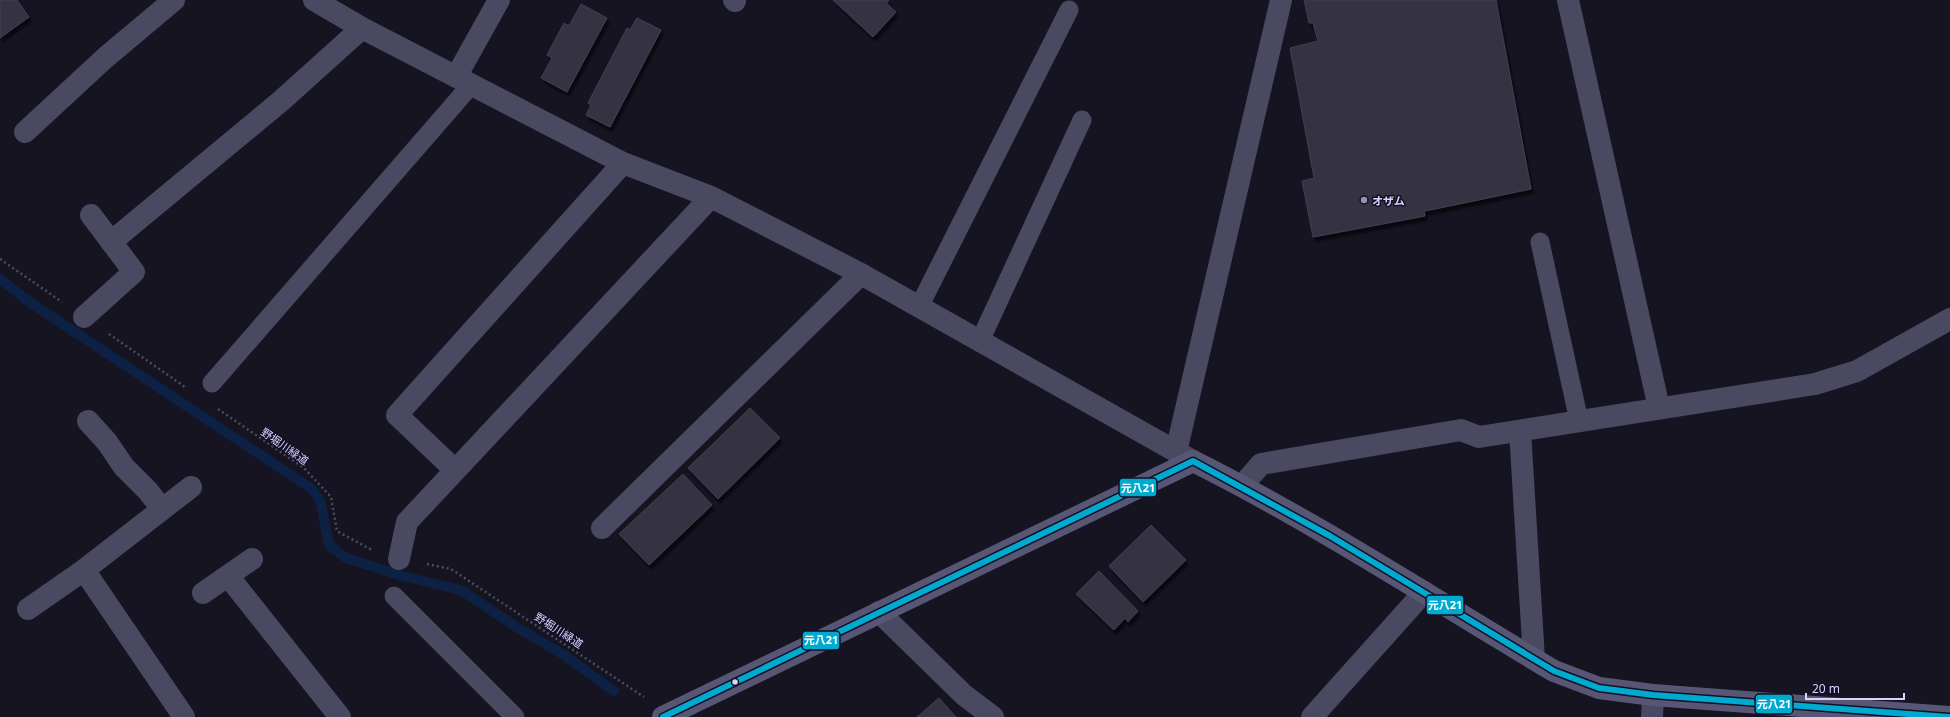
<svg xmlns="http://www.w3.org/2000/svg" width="1950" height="717" font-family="'Noto Sans','Noto Sans JP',sans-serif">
<defs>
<filter id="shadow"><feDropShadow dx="2.5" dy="4.5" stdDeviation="1" flood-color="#0009"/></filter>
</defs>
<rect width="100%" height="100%" fill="#161421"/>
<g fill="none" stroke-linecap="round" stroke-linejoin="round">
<path stroke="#0d2144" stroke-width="10" d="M0,279L28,301L312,489L320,500L329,545L346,558L406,577L461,590L518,628L564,655L614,691"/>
</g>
<path fill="#343243" stroke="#433f54" filter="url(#shadow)" d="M0,0H17L29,17L0,38Z
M833,0H889L886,3L896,12L873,37Z
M1304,0H1496L1531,189L1430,210L1424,211L1425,216L1313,237L1302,181L1314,178L1290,48L1318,41L1313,23H1309Z
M581,4L607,18L567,92L541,78L552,58L547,55L564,23L569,26Z
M637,18L661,30L610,127L586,115L591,105L588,103L627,28L630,30Z
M750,408L780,438L718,499L688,468Z
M683,474L712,505L649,565L619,534Z
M1151,525L1186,560L1143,602L1109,566Z
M1099,571L1138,611L1128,622L1125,618L1114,630L1076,594Z
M939,698L956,717H917Z"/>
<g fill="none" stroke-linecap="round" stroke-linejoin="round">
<path stroke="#44505f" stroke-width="2.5" stroke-dasharray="2 3" stroke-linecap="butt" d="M0,259L62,302
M109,334L185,387
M218,409L304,468L331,497L337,531L372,550
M427,564L451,569L644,697"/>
<path stroke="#4a4962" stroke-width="19" d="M1540,242L1579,421
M919,307L1069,10
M980,341L1082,120
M212,383L471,85
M394,596L515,717"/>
<path stroke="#4a4962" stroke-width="22" d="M314,0L362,28L623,163L711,197L861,274L1193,461
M734,0L735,1
M1568,0L1659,408
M456,77L499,0
M25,132L105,58L174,0
M111,242L281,101L362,28
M84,317L134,272L91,215
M88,421L107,442L124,467L148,491L162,509
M1520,431L1534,659
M1176,452L1281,0
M455,470L397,415L623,163
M1242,486L1261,464L1461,430L1479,437L1815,384L1857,371L1950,319
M602,528L861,274
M399,559L407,522L711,197
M84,570L184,717
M228,576L340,717
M203,593L252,559
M28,609L84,570L191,487
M879,612L964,695L993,717
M1312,717L1424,592
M1652,717L1653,695"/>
<path stroke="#575674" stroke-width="22" d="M663,717L1193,461C1317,523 1434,600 1554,671L1599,688L1653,695L1949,717"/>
<defs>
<path id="bus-1" d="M663,717L1193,461L1330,536L1554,671L1599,688L1653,695L1949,717"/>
</defs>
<use href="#bus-1" stroke="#130f26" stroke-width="9"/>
<use href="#bus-1" stroke="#00a9ce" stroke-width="6"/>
</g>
<circle fill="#9591b1" stroke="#130f26" stroke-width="1.5" cx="1364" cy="200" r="4"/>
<circle fill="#d9d4ff" stroke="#130f26" stroke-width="1.5" cx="735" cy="682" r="3.5"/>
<g text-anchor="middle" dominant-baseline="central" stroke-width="3" stroke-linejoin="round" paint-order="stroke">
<g font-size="11" font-weight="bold" fill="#d9d4ff" stroke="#130f26" text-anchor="start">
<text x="1372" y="200">オザム</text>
</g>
<g font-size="11" fill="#d9d4ff" stroke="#130f26">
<text transform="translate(285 446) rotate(35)">野堀川緑道</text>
<text transform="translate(559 630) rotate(33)">野堀川緑道</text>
</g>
</g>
<g stroke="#130f26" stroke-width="1.5">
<rect x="1119" y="478" width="38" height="19" rx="4" fill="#00a9ce"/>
<rect x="1426" y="595" width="38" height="20" rx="4" fill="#00a9ce"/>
<rect x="802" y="631" width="38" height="19" rx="4" fill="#00a9ce"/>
<rect x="1755" y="694" width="38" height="20" rx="4" fill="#00a9ce"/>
</g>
<g font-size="11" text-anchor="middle" font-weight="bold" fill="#fff">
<text x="1138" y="492">元八21</text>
<text x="1445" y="609">元八21</text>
<text x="821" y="644">元八21</text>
<text x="1774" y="708">元八21</text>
</g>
<path d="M1806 693v6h98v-6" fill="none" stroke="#d9d4ff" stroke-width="2"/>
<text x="1812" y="693" font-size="12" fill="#d9d4ff" stroke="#130f26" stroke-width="3" paint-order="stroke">20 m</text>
</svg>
